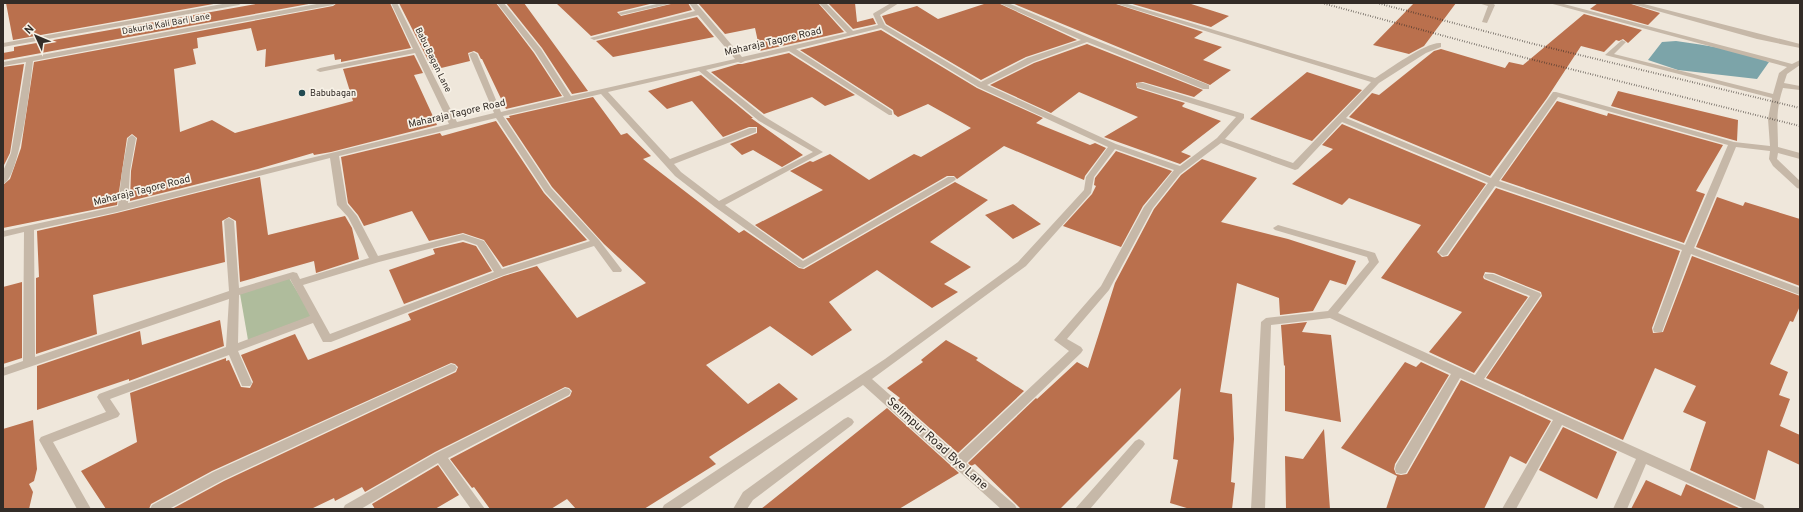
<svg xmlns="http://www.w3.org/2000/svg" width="1803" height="512" font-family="Overpass,sans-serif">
<rect width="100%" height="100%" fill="#efe7db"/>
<path fill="#afbc9c" d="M289,278L312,316L248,340L240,294Z"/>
<path fill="#7ca4a9" d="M1676,41C1708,46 1739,49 1769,62L1757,79L1678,70L1648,60L1662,42Z"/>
<path fill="#ba704d" d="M6,3H219L13,40Z
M261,3H314L3,60V53L14,51V47Z
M337,3H390L411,48L341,62V59L335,60L334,54L265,67L266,49L257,51L251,28L197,38L198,48L193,49L196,64L174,69L180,132L212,120L235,133L353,101L343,69L414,55L423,73L414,75L437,125L331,152L314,155L313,153L258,169L130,201L131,171L137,138L132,134L127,138L117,205L3,228V185L10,179L21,148L34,62L333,6Z
M399,3H496L534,53L562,96L506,109L482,59H481L478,53L474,51L468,53L470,61L433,70Z
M506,3H524L588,91L572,94L542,48Z
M556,3H654L617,12L621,16L675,3H688L692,10L591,36Z
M698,3H818L844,32L760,51L755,28L725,34Z
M828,3H855L857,22L873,18L876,24L853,29Z
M987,3H998L1077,40L1026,57L981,80L886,24L882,16L917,6L938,19Z
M1012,3H1113L1203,32L1194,38L1222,47L1203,60L1231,70L1210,85Z
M1129,3H1188L1229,16L1211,27Z
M1414,3H1456L1424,46L1409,54L1373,45Z
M1598,3H1628L1660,13L1648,25L1590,9Z
M1584,14L1642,30L1628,43L1623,39L1619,41L1616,40L1604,52L1581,46L1547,98L1490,176L1349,117L1372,93L1379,95L1434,51L1441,49L1505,68L1509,62L1523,65Z
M697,17L714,37L613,57L596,41Z
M881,30L977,88L1043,118L1036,123L1090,145L1095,143L1106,148L1085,176L1084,180L1004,146L957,179L954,176H947L803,259L755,225L823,190L790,171L810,161L813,162L830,154L869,180L914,154L921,157L971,128L928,104L898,117L894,114L893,110L800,50Z
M1087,44L1203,90L1194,97L1143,82L1136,83L1137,88L1185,103L1182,106L1183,107L1221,121L1181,152L1191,156L1180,164L1104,137L1138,117L1079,92L1051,113L990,85L1034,63Z
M789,53L855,95L825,106L812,97L764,114L711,72L738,64H742Z
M24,64L10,153L3,167V67Z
M1307,72L1362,90L1312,141L1250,119Z
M701,75L753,118H751L803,155L782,167L753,150L742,155L730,144L757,133V127H749L723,137L692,101L667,109L648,91Z
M1618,91L1738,120L1737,141L1611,106Z
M593,97L621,135L627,133L651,156L643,159L739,233L744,230L799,268L804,269L955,182L988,200L930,242L971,267L944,284L958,292L932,308L877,270L829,302L852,330L812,356L770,326L706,365L748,404L779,383L798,399L709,457L716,464L644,509H576L567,499L551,509H490L474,487L472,488L450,459L570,396L572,391L569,388L565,387L435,452L365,492L362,487L335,501L334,498L311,509H172L224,481L456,372L458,367L455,364L451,363L212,471L151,504L149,509H106L81,471L137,442L130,393L226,358V361L229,360L241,387L250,388L253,382L241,355L295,334L308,360L411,320L408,314L504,276L537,266L577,318L646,283L604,244L552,187L506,118H510L509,116Z
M1557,101L1607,116L1608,113L1723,145L1696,191L1705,194L1684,243L1501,180Z
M496,121L544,193L587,240L503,267L484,240L463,233L429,241L412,211L364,226L358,215L348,203L341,157L440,133L442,136Z
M1342,124L1486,184L1437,252L1442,257L1448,256L1496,188L1680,251L1652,328L1653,333L1663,332L1692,256L1800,296V306L1793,322L1790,321L1770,364L1788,372L1779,395L1790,399L1780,426L1800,435V465L1768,450L1755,500L1690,470L1706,422L1683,412L1696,386L1655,368L1623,440L1486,378L1542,296L1541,292L1494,273L1485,272L1483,277L1484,279L1528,297L1474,373L1429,352L1462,312L1381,278L1421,225L1349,198L1342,205L1292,184L1333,149L1322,145Z
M1116,151L1172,171L1143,206L1121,247L1063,226L1092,194L1096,186L1094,185L1095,178Z
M1202,159L1257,178L1221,222L1288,239L1356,261L1346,285L1330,280L1313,311L1280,315L1279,298L1237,283L1220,392L1232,394L1234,439L1231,482L1235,483L1232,509H1190L1170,503L1178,460L1173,459L1181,388L1060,509H1021L975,464L971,466L968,463L1036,398L1037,399L1077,362L1088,368L1115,283L1154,209L1181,175Z
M260,177L268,235L345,216L352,228L359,259L316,273L314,261L240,282L236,221L229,217L222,221L225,262L93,295L97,334L36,354V278L39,277L37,231L117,213Z
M1717,197L1743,206L1745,202L1800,219V286L1696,247Z
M1013,204L1041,224L1013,239L985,215Z
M463,242L476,246L492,271L404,304L389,270L435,254L433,249Z
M22,282V358L3,364V287Z
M220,320L224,346L129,381V379L37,410V366L140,331L142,345Z
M1307,322L1302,332L1331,335L1341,422L1285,411V365L1284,366L1281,325Z
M946,340L978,358L976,360L1024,391L958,453L898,400L900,398L887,388L923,362L921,360Z
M1405,362L1416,367L1421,362L1449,375L1395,464L1394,469L1396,474L1401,475L1407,474L1461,380L1551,421L1526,464L1510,456L1484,509H1386L1397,476L1341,448Z
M887,408L959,473L899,509H761Z
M33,420L37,469L34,481L29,484L33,492L29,509H3V429Z
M1563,427L1617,452L1597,499L1539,470Z
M1324,429L1330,509H1286L1285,456L1303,459Z
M438,465L459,495L435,509H375L372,504Z
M1646,480L1681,496L1686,484L1741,509H1631Z"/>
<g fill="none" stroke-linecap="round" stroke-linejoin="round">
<path fill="#c6b8a8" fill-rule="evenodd" d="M228,3H242L239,5L3,47V43Z
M322,3H336L333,5L33,61C31,79 20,180 3,184V171L11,153L26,62L3,66V62Z
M391,3H397L457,122L494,113L469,54L473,52L477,54L501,112L564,97L535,52L497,3H504L541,49L571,96L735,59L698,15L594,40L590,38L695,11L689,3H696L742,57L847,33L819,3H826L853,31L878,25L873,14L874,13L891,3H899L880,15L885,25L981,82L1027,58L1081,40L999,3H1008L1090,38L1209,85V89H1203L1087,42L1033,62L987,85L1116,144L1180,166L1217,138L1236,117L1137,87V83H1143L1244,114V118L1225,139L1293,163L1371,82L1114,3H1124L1375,78C1388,70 1427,41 1441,43V47L1426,53L1379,83L1346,118L1491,178L1553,92H1556L1734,142L1770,146L1768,119L1772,98L1605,55L1622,40L1626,42L1614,54L1773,94L1779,73L1787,67L1549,3H1560L1792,64L1800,60V65L1787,74L1784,83L1800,86V90L1783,88C1775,113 1778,122 1778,147L1800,153V159L1778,153L1777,159L1800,181V189L1797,188L1773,166L1769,159L1770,151L1736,147L1694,248L1800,288V295L1691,254L1663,329L1662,332H1654L1653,329L1682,250L1495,186L1447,255L1443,256L1438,253L1488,183L1342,122L1298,169L1295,170L1221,143L1180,174L1153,208L1109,290L1067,339L1081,347L1083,350L1081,353L966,463L1015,505L1017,509H1001L863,385L679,509H662L664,505L885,359L1018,262L1084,190L1086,177L1108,147L978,87L881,28L796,49L892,111V115H889L789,51L745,61L741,63L738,62L706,70L765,117L823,152L725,205L803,261L948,177H954L956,179L954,181L803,268L799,267L715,207L675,176L601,94L503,116L551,188L599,240L622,270L621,272H613L594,246L504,275L331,342H323L313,323L238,351L252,383L250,386H242L229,355L110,399L120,414L118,417L53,442L91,509H77L39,440L41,437L106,412L97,397L99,394L226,347L229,299L3,376V368L23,361L24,232L3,237V231L118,206L122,171L128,138L132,135L136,138L130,171L128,203L449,124L415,53L320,72L316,70L320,68L413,49ZM699,71L759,121L813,152L719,201L681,172L674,164L756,132V128H750L670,159L608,92ZM1558,97L1728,145L1685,245L1499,181ZM496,118L545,192L590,241L502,269L484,241L463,234L378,256L357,216L347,204L339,156ZM1115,149L1174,170L1144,207L1101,286L1054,340L1069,351L958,455L872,379L1026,266L1091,193L1094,177ZM330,158L337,205L348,217L369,258L300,279L297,273L293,272L239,288L234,221L229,218L226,219L224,221L229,291L35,357L34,230L117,212ZM463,240L477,245L494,272L330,334L303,285L379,262ZM290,279L310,316L238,343L239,295Z
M661,3H674L621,15L618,13Z
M1478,3H1492L1495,5L1487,23L1482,22L1488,6Z
M1629,3H1640L1800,44V48L1757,39Z
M1278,225L1375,253L1379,262L1338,313L1475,375L1530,296L1485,278L1484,276L1485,274H1493L1540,293L1541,295L1484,379L1763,505L1765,509H1745L1646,464L1627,509H1613L1636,459L1562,425L1516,509H1502L1553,420L1460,378L1406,473L1401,474L1396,473L1395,469L1396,465L1451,374L1330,318L1271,325L1265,509H1251L1261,322L1266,318L1328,311L1369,262L1367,257L1275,230L1273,228Z
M451,364L455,365L457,368L455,371L223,480L169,509H150L152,505L213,472Z
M565,388L569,389L571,392L569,395L448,458L485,509H471L438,463L361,509H343L345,505L436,453Z
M848,417L852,419L854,422L852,425L753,500L747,509H733L743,492L844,419Z
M1139,439L1143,441L1145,444L1143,447L1090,509H1075L1135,441Z"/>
<path stroke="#332c27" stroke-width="2" stroke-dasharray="0.5 2" stroke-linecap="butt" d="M1322,3L1526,58L1800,126
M1377,3L1534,44L1800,108"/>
</g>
<circle fill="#214a51" stroke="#f7f1e6" stroke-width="1.5" cx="302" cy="93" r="4"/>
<g text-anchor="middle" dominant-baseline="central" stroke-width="3.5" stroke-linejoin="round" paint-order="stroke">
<g font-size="9" fill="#332c27" stroke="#f7f1e6">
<text transform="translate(166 24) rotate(-10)">Dakuria Kali Bari Lane</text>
<text transform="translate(433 60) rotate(64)">Babu Bagan Lane</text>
</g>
<g font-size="9" fill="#332c27" stroke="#f7f1e6" text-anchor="start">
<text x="310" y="93">Babubagan</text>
</g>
<g font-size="10" fill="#332c27" stroke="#f7f1e6">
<text transform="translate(773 42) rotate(-13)">Maharaja Tagore Road</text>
<text transform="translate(457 114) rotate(-13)">Maharaja Tagore Road</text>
<text transform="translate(142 191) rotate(-14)">Maharaja Tagore Road</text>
</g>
<g font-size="12" fill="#332c27" stroke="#f7f1e6">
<text transform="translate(937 444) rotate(42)">Selimpur Road Bye Lane</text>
</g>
</g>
<rect width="1803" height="512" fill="none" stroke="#332c27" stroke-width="8"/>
<g transform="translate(36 36) rotate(314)" stroke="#f7f1e6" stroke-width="3" paint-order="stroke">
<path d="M0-3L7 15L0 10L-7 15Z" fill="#332c27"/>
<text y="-6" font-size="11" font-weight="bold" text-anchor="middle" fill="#332c27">N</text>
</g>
</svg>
